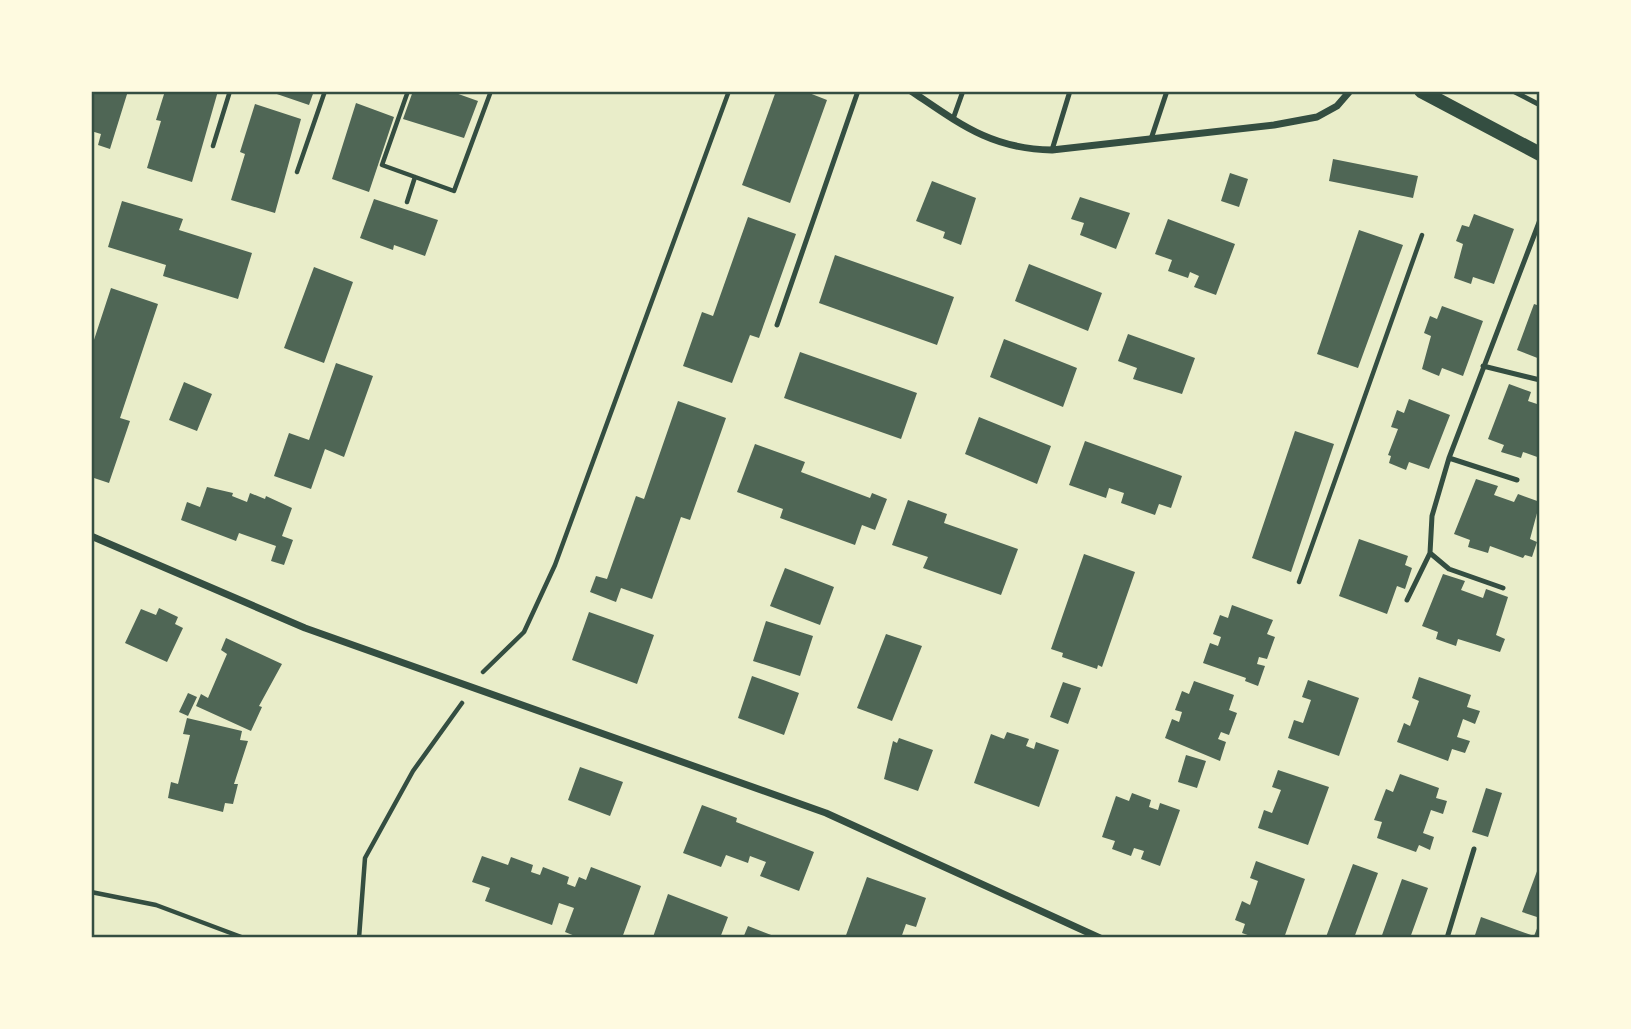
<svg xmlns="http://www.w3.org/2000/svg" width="1631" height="1029" font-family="'Nunito Sans',sans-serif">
<rect width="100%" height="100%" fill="#e9edc9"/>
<path fill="#4f6655" d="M91,91H128L110,149L98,145L101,134L91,131Z
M165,91H218L192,182L147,168L161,121L156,120Z
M268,91H314L309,105Z
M413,91H450L478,101L464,138L403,119Z
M776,91H804L827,100L790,203L742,185Z
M356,103L394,117L369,192L332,179Z
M255,104L301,119L275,213L231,200L245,154L240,152Z
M1333,159L1418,176L1413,198L1329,181Z
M1230,173L1248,179L1239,207L1221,201Z
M932,181L976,198L961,245L943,238L945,232L916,221Z
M1080,197L1130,213L1116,249L1080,235L1084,223L1071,219Z
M374,199L438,220L425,256L394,245L393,250L360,238Z
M122,201L183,219L179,230L252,253L238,299L163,276L166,265L108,247Z
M1474,214L1514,229L1494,284L1473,277L1471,284L1454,278L1463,244L1456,241L1462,225L1469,227Z
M748,217L796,234L759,338L750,335L732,383L683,366L702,312L713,316Z
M1168,219L1235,244L1216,295L1194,287L1199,276L1190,272L1188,278L1168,271L1172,260L1155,254Z
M1359,230L1403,245L1358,368L1317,354Z
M835,255L954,297L937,345L819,303Z
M1029,264L1102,293L1088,331L1015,301Z
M314,267L353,282L324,363L284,348Z
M111,288L158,304L120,418L130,421L109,483L91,477V349Z
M1534,304L1540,306V359L1517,350Z
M1442,306L1483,321L1463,376L1442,368L1439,376L1422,369L1431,336L1424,333L1430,316L1437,319Z
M1128,334L1195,358L1182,394L1133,379L1137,368L1118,361Z
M1004,339L1077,368L1063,407L990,377Z
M800,352L917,393L901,439L784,398Z
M336,363L373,376L344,457L325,449L311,489L274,476L289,433L309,440Z
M184,382L212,394L197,431L169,420Z
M1509,384L1531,392L1528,401L1540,405V458L1523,452L1521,458L1501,452L1504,445L1488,439Z
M1409,399L1450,415L1429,469L1409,462L1406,470L1389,463L1391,456L1388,455L1398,429L1391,427L1397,410L1404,413Z
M678,401L726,418L690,520L681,517L652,599L621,588L616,602L590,592L596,576L607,579L636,496L644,499Z
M979,417L1051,446L1037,484L965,454Z
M1295,431L1334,444L1291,572L1252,558Z
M1085,441L1182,476L1171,508L1159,504L1155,515L1121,503L1124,493L1109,488L1106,498L1069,485Z
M755,444L805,462L801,472L870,498L872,493L887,499L875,530L862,525L855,545L780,518L783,509L737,492Z
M1476,479L1498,486L1494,495L1514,502L1518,494L1540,502L1530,539L1537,542L1532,557L1525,555L1523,558L1490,546L1488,553L1468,547L1470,540L1454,534Z
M207,487L233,493L232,496L247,502L250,493L265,499L266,496L292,508L282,536L293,540L284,565L271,561L276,546L239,533L236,541L181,520L187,502L200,507Z
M908,500L947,514L944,523L1018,549L1001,595L923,568L928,557L892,545Z
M1359,539L1408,556L1405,565L1412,568L1405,589L1397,586L1387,614L1339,596Z
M1084,554L1135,572L1102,667L1098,665L1097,669L1062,657L1063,653L1051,649Z
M785,568L834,587L820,625L770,606Z
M1443,574L1465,581L1461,590L1483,598L1486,589L1508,597L1496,635L1505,639L1500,652L1458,639L1456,646L1436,639L1438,632L1422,626Z
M1232,605L1273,620L1267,634L1275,637L1267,659L1259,657L1257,664L1265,666L1258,686L1245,681L1246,678L1203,663L1210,643L1218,646L1221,637L1213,634L1220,615L1228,618Z
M159,608L178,617L175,624L183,628L167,662L125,643L141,609L156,615Z
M589,612L654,635L637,684L572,660Z
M766,621L813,636L800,676L753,661Z
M886,634L922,646L892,721L857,708Z
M226,638L282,664L259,706L262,707L251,731L196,706L201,694L208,698L227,654L221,650Z
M752,676L799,693L784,735L738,718Z
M1419,677L1471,695L1467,707L1480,711L1475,724L1463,719L1457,737L1470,741L1465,753L1452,749L1448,761L1397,742L1404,723L1410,726L1419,701L1412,698Z
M1308,680L1359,698L1339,756L1288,738L1294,720L1303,723L1311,700L1302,697Z
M1194,681L1234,695L1229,710L1237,713L1229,735L1221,732L1218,739L1226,742L1220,761L1165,738L1172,719L1179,722L1182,712L1175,710L1182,691L1189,694Z
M1063,682L1081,688L1068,724L1050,717Z
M188,693L197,697L188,716L179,712Z
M187,718L242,731L240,740L248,741L234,784H238L233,804L225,803L223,812L168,798L171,782L178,784L190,735L183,734Z
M1007,732L1029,739L1026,746L1034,749L1036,742L1059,750L1039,807L974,783L991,734L1004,739Z
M899,738L933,750L918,791L884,779L893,741L897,743Z
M1186,755L1206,761L1197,788L1178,782Z
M580,767L623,782L610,816L568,800Z
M1278,770L1329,787L1308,845L1258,828L1264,810L1272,813L1281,790L1272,787Z
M1400,774L1439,788L1436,798L1447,801L1443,814L1431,810L1423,833L1434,837L1430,850L1419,845L1416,852L1377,838L1382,822L1374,820L1386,789L1393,792Z
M1486,788L1502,793L1488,837L1472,832Z
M1132,793L1151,800L1149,807L1158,810L1160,803L1180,810L1160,866L1141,859L1144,851L1134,848L1131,856L1112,849L1115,841L1102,837L1116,796L1129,801Z
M702,805L737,818L736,822L814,852L799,891L760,876L766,862L750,856L748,863L726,855L721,867L683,853Z
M482,856L508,865L511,857L533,865L531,872L540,875L543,867L569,877L567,884L575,887L579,877L586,880L591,867L641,886L622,938H580L565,932L574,908L559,903L552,925L485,901L490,888L472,882Z
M1256,861L1305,879L1284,938L1268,935L1266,938H1256L1242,933L1245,924L1235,920L1242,901L1250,905L1258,881L1250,878Z
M1540,863V918L1522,912Z
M1353,864L1378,873L1354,938H1329L1326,937Z
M867,877L926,898L916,927L906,924L901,938H845Z
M1402,879L1428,888L1410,938H1381Z
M668,894L728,917L720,938L653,937Z
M1481,917L1534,936L1540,921V938H1474Z
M748,926L779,938H743Z"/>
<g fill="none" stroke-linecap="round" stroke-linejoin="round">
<path stroke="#344e41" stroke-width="4.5" d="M408,91L382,165L454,191L491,91
M213,146L230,91
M297,172L325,91
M407,202L415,177
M1299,582L1422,235
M483,672L524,632L555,565L729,91
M91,892L156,905L244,938
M359,938L365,858L413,771L462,703"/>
<path stroke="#344e41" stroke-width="5" d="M1513,91L1540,105
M953,119L963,91
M1151,139L1167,91
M1052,150L1070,91
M777,325L858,91
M1483,366L1540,380
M1449,458L1517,480
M1430,553L1449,569L1503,588
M1407,600L1430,553L1432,516L1449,458L1540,220
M1447,938L1474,849"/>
<path stroke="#344e41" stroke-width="7" d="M911,91C960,124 991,149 1052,150L1274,125L1317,117L1337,106L1350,91
M91,536L305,628L826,813L1100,938"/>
<path stroke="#344e41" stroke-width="14" d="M1421,91L1540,154"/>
</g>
<rect width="1631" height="1029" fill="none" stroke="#fefae0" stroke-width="186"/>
<rect x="93" y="93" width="1445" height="843" fill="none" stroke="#344e41" stroke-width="2.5"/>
</svg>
